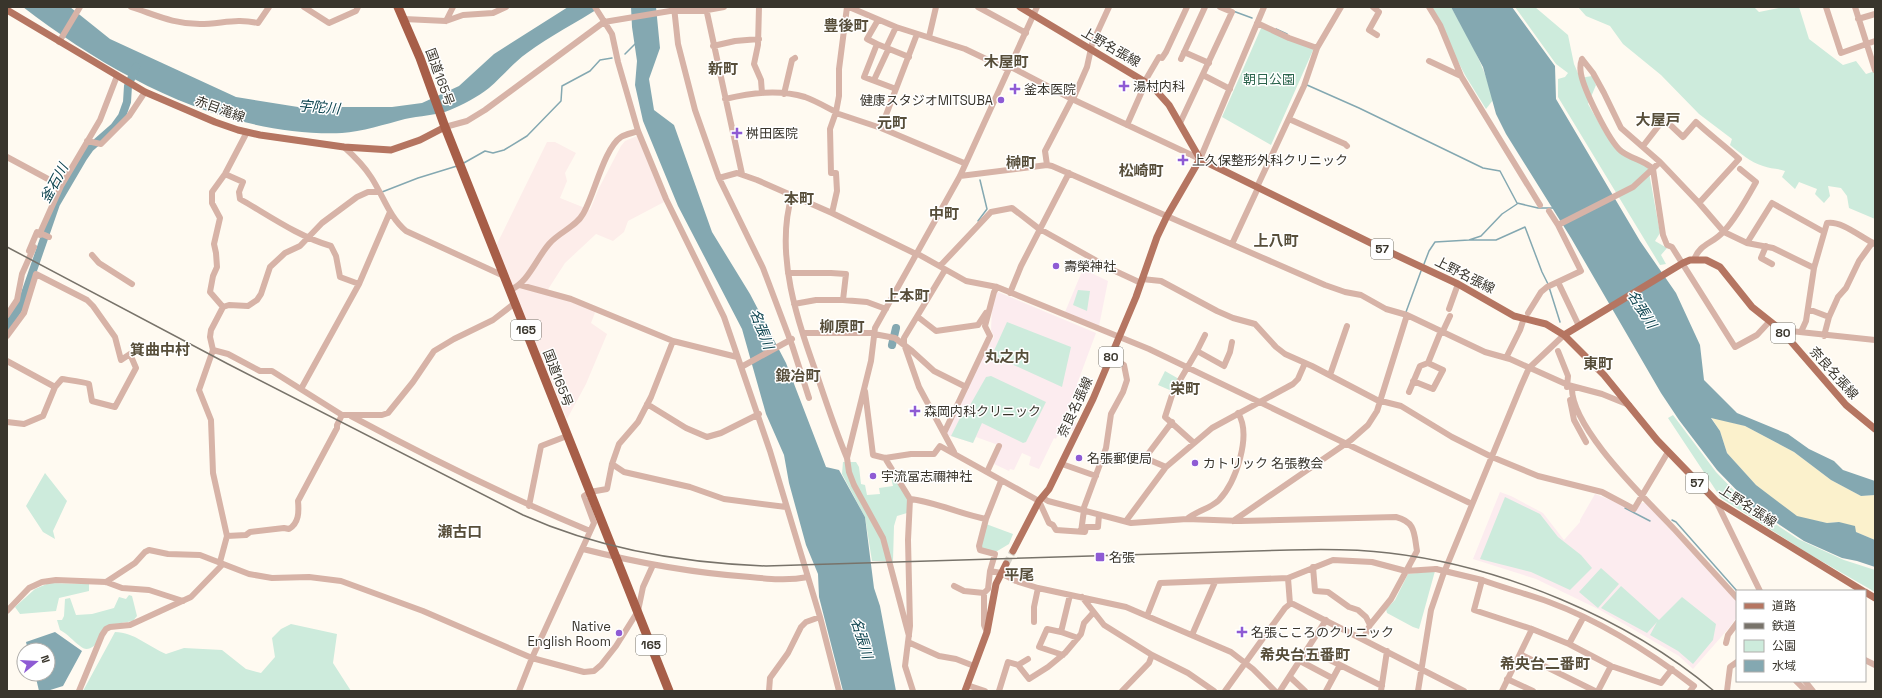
<svg xmlns="http://www.w3.org/2000/svg" width="1882" height="698" font-family="'Space Grotesk','Noto Sans JP',sans-serif">
<rect width="100%" height="100%" fill="#fffaf1"/>
<path fill="#fdedea" d="M637,136L664,202L628,221L624,232L613,241L596,234L565,263L545,294L571,300L596,310L591,323L607,334L586,384L567,419L496,246L547,142H555L576,153L565,173L567,181L560,198L590,210L599,188L621,146L625,141Z"/>
<path fill="#fcecef" d="M1083,269L1108,281L1099,326L1065,312Z
M998,292L1096,333L1077,384L1079,387L1064,417L1077,423L1073,431L1062,426L1056,439L1054,438L1039,469L1029,465L1031,457L1022,453L1014,470L1010,469L1009,471L994,464L1001,446L976,437L973,443L947,435L946,432L983,354L994,337L991,330L992,307L996,293Z
M1500,492L1511,496L1543,513L1564,540L1580,522V520L1595,494L1616,502L1634,511L1641,503H1646L1737,602V617L1729,628L1693,669L1679,656L1600,610L1536,579L1473,559Z"/>
<path fill="#cdebdc" d="M1430,7H1451C1468,37 1485,66 1493,100L1486,109L1465,75Z
M1515,7H1535L1568,35L1574,64L1580,78L1592,76L1596,85L1588,104L1607,137L1648,167L1660,233L1655,241L1667,248L1661,255L1666,264L1660,265L1558,97V79L1565,77L1568,73L1556,64Z
M1578,7H1754L1759,12L1783,7H1799L1809,39L1843,65L1856,61L1866,74L1875,71V219L1849,208L1847,196L1841,188L1828,186L1830,196L1824,203L1815,194L1817,189L1799,182L1795,189L1782,177L1785,171C1777,168 1770,169 1763,166C1750,162 1740,153 1730,145L1732,139L1699,114L1661,75L1623,44L1610,26L1586,16Z
M1262,26L1314,48L1271,145L1222,117Z
M1078,290L1090,291L1087,311L1073,305Z
M1007,322L1071,347L1062,387L992,355Z
M1165,371L1179,379L1172,391L1158,385Z
M991,376L1046,402L1026,442L1023,443L982,423L973,443L951,436L962,414H965L986,377Z
M1673,415L1716,472L1750,507L1798,539L1844,560L1875,570V592L1809,554L1721,498L1668,418Z
M843,462H856L859,467L861,484L865,485L867,495L880,494L879,488L893,486L890,473H892L908,498L907,513L897,516L894,526L893,561H872L865,517L842,474Z
M45,473L67,501L53,531L55,539L43,532L26,506Z
M1505,497L1540,514L1558,537L1581,555L1592,568L1570,590L1531,572L1480,559Z
M986,524L1013,534L1009,544L994,553L981,547Z
M1601,568L1619,584L1598,608L1579,592Z
M1435,571L1419,629L1413,627L1387,613L1386,609L1395,600L1408,574Z
M49,583L89,584V591L59,598L56,611L20,614L15,607L35,589Z
M1621,586L1659,620L1682,597L1716,624L1713,640L1693,664L1678,651L1650,635L1657,622L1647,633L1601,608Z
M129,595L132,596L137,616L133,621L110,625C104,634 92,657 80,646C73,641 68,634 60,630L57,620H62L64,616L65,599L70,598L76,615L92,614L114,608L119,597L126,599Z
M291,624L337,634L333,663L351,691H83L115,632C134,632 149,647 166,654L184,648L222,650L246,669L261,673L275,657L272,638L281,629Z"/>
<path fill="#fbf1cc" d="M1711,417L1745,426L1794,452L1831,480L1861,496L1875,495V540L1856,532L1839,522L1827,523L1797,517L1756,485L1727,453L1720,431Z"/>
<path fill="#84a8b1" d="M23,7H70L110,39L236,97L298,107H392L422,103L459,86L494,54L568,7H601C577,22 550,36 527,53C513,63 502,77 489,88C478,97 462,105 450,110C439,115 418,116 405,119C386,124 361,132 342,133C225,137 113,76 23,7Z
M631,7H656L660,48L649,79L654,110L674,125L712,232L750,294L786,363L826,467L839,470L865,517L874,588L880,606L896,691H843L819,597L818,574L806,545L789,483L784,455L766,414L742,329L678,206L643,121L635,85L637,61L632,27Z
M1451,7H1512L1555,66L1556,99L1640,241L1676,293L1700,345L1704,380L1737,413L1788,434L1809,449L1834,461L1843,470L1875,481V495L1861,496L1831,480L1794,452L1745,426L1711,418L1720,431L1727,453L1756,485L1797,516L1827,523L1839,522L1855,526L1856,532L1875,540V567L1857,561L1842,558L1804,541L1753,507L1717,470L1679,420L1661,393L1571,238L1506,134L1496,114L1483,67Z
M55,632L82,651L63,686L47,691H39L35,674H48V650H28L26,642Z"/>
<g fill="none" stroke-linecap="round" stroke-linejoin="round">
<path stroke="#84a8b1" stroke-width="1.5" d="M1233,11L1252,18
M1276,29L1287,34
M625,54L635,44
M1307,85L1359,108L1483,168L1500,171L1517,203L1538,208H1554
M462,164L485,151L493,153L504,150L527,136L561,101L562,86L590,71L600,60L612,58
M382,192L418,178L457,166
M978,221L987,209L980,180
M1469,240H1496L1525,227L1542,272L1548,284
M1424,264L1429,251L1435,242L1469,240L1481,236L1502,214L1517,204
M1549,287L1560,322
M1406,312L1421,271
M1625,508L1650,521
M1672,520L1676,522L1737,591"/>
<path stroke="#84a8b1" stroke-width="8" d="M7,327L21,305L56,204L83,158L90,148L114,127L122,116L127,102L128,86L136,67
M892,345L896,328"/>
<path stroke="#d7d3ca" stroke-width="7" stroke-dasharray="7 3.5" stroke-linecap="butt" d="M1006,564L1013,551"/>
<path stroke="#d7b3a7" stroke-width="6" d="M131,7C156,15 173,24 200,24C221,24 236,18 258,23L269,7
M304,7L329,23L356,11L358,7
M595,7L612,34L618,62L638,131L666,199L724,317L770,451L820,617L839,691
M674,7L678,44L695,110L719,178L737,173L757,180L832,213L916,254
M759,7L758,45L754,64L761,80L762,93
M849,7L896,27L965,49L1007,69
M978,7L1026,33
M1373,7L1379,12L1369,30L1377,35
M1429,7L1440,25L1461,76L1540,205
M1826,7L1841,53L1875,41
M1855,7L1875,70
M706,8L742,174
M404,19L446,21L463,15L493,13L506,7
M1858,19L1875,14
M878,20L867,39L877,44L864,77L896,89
M446,21L453,7
M1257,23L1289,38L1317,48
M929,37L936,7
M59,42L80,7
M877,44L909,57
M713,46L735,41L759,39
M886,48L896,27
M1184,52L1209,63
M1181,59L1205,7
M1582,59L1593,73L1604,93L1621,128L1660,162L1699,203L1724,232L1747,243L1773,248L1814,268L1806,321L1801,332
M1582,59C1580,64 1580,69 1581,74C1584,90 1609,141 1621,151C1631,159 1644,160 1653,169L1663,235L1667,245L1672,247L1735,347L1757,335L1769,322
M1429,61L1461,76
M1009,66L1072,99L1200,159L1264,7
M1203,75L1230,89
M874,80L888,50
M1145,81L1159,57L1162,58L1166,52L1187,7
M784,94L792,60L795,58
M725,99C751,93 778,89 805,97C816,101 826,107 836,112
M1073,99L1087,67L1092,44L1109,7
M836,113L881,128L964,163
M1289,119L1345,144L1347,146
M1180,123L1232,12L1220,7
M1127,125L1146,82
M445,127L467,121L485,110L604,22L670,11H702L724,7
M881,128L917,34
M87,141L101,144L129,116L145,92
M1643,146L1664,119L1683,137L1696,122C1710,135 1725,146 1739,159L1699,203
M344,147C354,156 364,166 371,177C383,195 389,217 406,231L504,276
M7,157L61,186
M1047,165L1045,151L1072,99
M225,174L243,182L239,192L240,199C268,215 299,237 331,246L336,256L340,277L359,284
M960,176L1047,165L1052,166L1325,285L1345,292L1361,295L1386,309L1407,315L1485,352L1510,359L1568,385L1602,394L1629,405
M719,178L763,268L792,345L809,398
M1257,187L1304,86L1317,48L1341,7
M792,195C774,255 798,322 818,378C827,405 836,432 847,458L849,472L854,485L883,538L909,636
M832,213L837,191L836,173H831L830,129L836,112L839,96V69L847,7
M1558,225L1633,187L1660,162
M40,235V233L49,237
M1747,243L1772,203L1824,232
M1232,244L1258,188
M1766,246L1761,258L1772,264
M29,251L37,232L40,233L61,186L100,120L117,76
M916,253L966,281L997,287L1149,349L1472,504
M92,255L99,263L132,284
M1694,260C1700,243 1713,244 1724,231C1737,217 1747,198 1756,182L1740,169
M940,266L991,212L1012,208L1038,228L1113,270L1141,283
M1814,268L1827,223C1841,220 1862,238 1875,244
M945,270L904,338V344L919,387L954,452
M788,273H831L846,274L843,300H816L794,304
M1142,279L1161,281L1217,311L1233,318L1255,324L1276,347L1285,354L1312,366L1377,400L1401,406L1452,437L1492,457L1538,476L1602,492L1634,509L1668,452
M1558,282L1579,326
M520,285L571,299L673,341L737,357
M510,290C528,283 536,259 549,244C559,232 576,227 583,214C594,196 604,148 621,137C626,134 633,133 638,131
M1010,293L1021,266L1069,173
M843,300L867,302L886,309
M223,307L210,292L213,276L217,267L216,253L214,244L220,218L212,203V192L225,174L247,132
M1449,309L1458,284
M1808,309L1829,317
M1528,313L1541,292L1547,287L1581,271L1558,225L1549,211
M7,315L17,300L22,274L34,247
M918,317L936,331L978,325L986,313
M1781,330L1875,340
M1443,331L1450,316
M803,333H874
M874,334L895,338L912,351L934,371L966,387
M7,336L24,313L36,274L87,300L93,306L115,337L121,360L130,354L136,368L115,407L92,401L89,384C85,382 68,380 62,379L55,387L43,416L24,424L7,422
M1824,336L1829,317L1838,297L1846,288L1859,261L1872,243
M213,350L228,354L260,371H272L342,415H382L388,413L413,382L434,351L454,339L493,320L515,303
M1197,351L1205,335
M1558,351L1568,376L1567,387
M1506,358L1520,330L1524,318
M7,361L55,387
M1330,375L1347,326
M1413,381L1433,389L1443,370L1428,363
M1572,386C1569,427 1648,501 1675,530C1696,553 1716,575 1737,598
M301,389L359,284L390,212
M865,391L873,455L885,458L911,454H934L940,446L1039,501L1049,523L1053,525L1056,530L1085,532L1086,527H1098L1099,515
M1409,392L1420,366L1428,363L1441,331
M1570,400L1574,420L1586,442
M647,404L686,428L707,437L721,433L759,414
M351,416C429,458 508,497 590,531
M944,433L990,336L985,326L994,292L997,287
M1194,443L1165,417L1173,392L1197,351L1224,366L1230,352L1232,342
M847,458L871,361L875,328L960,176L1037,7
M885,458L910,499L908,540L910,626L905,666L913,691
M612,464L624,472L690,487L724,499L786,507
M1062,464L1096,476
M1166,467L1145,458L1172,422
M987,472L999,446
M1043,498L1048,501L1131,523L1187,519L1240,521L1396,517C1416,522 1414,534 1417,551L1391,599L1370,625L1363,639
M910,499C936,502 960,514 986,519
M1716,501L1760,591
M529,506L541,446L567,436
M1083,510L1106,448L1111,414L1123,392L1127,380L1124,365L1111,357
M1187,519C1196,511 1210,509 1219,500C1236,482 1252,435 1238,413
M1126,521L1166,467L1212,428L1293,384L1298,379L1305,363
M1233,521L1351,440L1368,425L1377,411L1407,315
M1081,532L1084,510
M227,536L246,535L250,532L284,528L289,529C299,523 299,512 298,501L337,428V425L342,415
M583,549C638,563 693,573 750,577C769,579 788,581 808,577
M220,562L227,536L213,473L211,420L199,390L213,350L210,337L211,330L223,307L229,305L248,306L257,300L261,294L270,267L285,253L300,246L322,223L357,197L368,192H379
M1313,567L1315,591L1328,592L1349,607L1358,610L1366,617L1370,625
M990,571L995,554L980,550L979,546L986,519L1001,481
M1288,578L1290,604
M106,582L135,563L145,552L149,550L168,554L200,555L249,574L272,578L309,577L341,581L423,611L532,658L584,672L594,671L601,665L616,646L638,611L643,587L653,565
M954,586L964,591L984,593L988,589L990,571L1001,573L1016,581L1038,588L1126,607L1231,652L1253,669L1275,691
M984,593V625L987,632
M1082,597L1104,625L1152,655L1188,673L1214,691
M7,611L29,588L42,582L56,580L106,582L122,588L149,590L183,601
M1147,616L1160,583L1288,578L1333,560L1372,562L1406,571L1436,569
M1034,622V607L1038,588
M1061,632L1078,638
M1192,635L1215,582
M908,642L939,656L956,659L974,666
M1726,643L1728,635L1737,623
M1569,644L1583,618
M1308,649L1382,686
M1520,654L1595,691
M1063,655L1039,647L1047,629L1061,632L1070,595
M1865,660L1875,665
M1300,661L1332,678
M1018,665L1028,659
M1672,669L1661,683L1611,666L1569,644L1532,629L1474,610L1482,580C1504,588 1527,594 1549,602C1600,621 1651,653 1694,686L1690,691
M1290,677L1305,691
M1507,679L1533,691
M1796,681L1806,691
M1805,681L1813,691
M967,685L985,691
M79,691L102,635L106,629L110,627L130,625L191,597L222,565
M519,691L532,658L594,523L584,496L590,492L607,489L612,464L619,444L638,422L651,397L673,341
M769,691L770,678L788,653L801,627L806,622L820,617
M999,691L1008,662L1018,665L1029,679L1048,667L1065,653L1081,634L1084,623L1093,613
M1122,691L1149,663L1152,655
M1225,691L1285,608L1290,604H1293L1464,691
M1280,691L1326,620
M1326,691L1340,665
M1381,691L1387,651
M1418,691L1431,610L1443,575L1521,386L1529,368L1564,335
M1502,691L1532,629
M1598,691L1611,666
M1727,691L1730,667L1737,662"/>
<path stroke="#b57561" stroke-width="7" d="M1020,7L1152,86L1169,105L1200,159L1383,249L1458,284L1514,316L1546,324L1564,335L1604,375L1657,440L1716,501L1863,591
M7,10L145,92L215,122L238,130L260,135L344,147L391,150L420,140L445,127
M1564,335L1683,263L1690,260H1706L1720,267L1752,307L1781,330L1846,405L1875,429
M1013,551L1039,501L1049,489L1093,399L1136,297L1157,237L1167,216L1200,159
M1865,592L1875,598
M965,691L987,632L996,584L1006,564"/>
<path stroke="#a75e48" stroke-width="9" d="M398,7L420,58L445,127L669,691"/>
<path stroke="#78736a" stroke-width="1.5" d="M7,247L228,364L523,515C599,549 682,563 766,566L1290,550C1323,549 1356,549 1389,553C1502,566 1627,618 1714,691"/>
<path stroke="#d7b3a7" stroke-width="6" d="M743,366L792,339
M1436,569L1482,580"/>
</g>
<g fill="#8e5bd4" stroke="#fff" stroke-width="1.5">
<path d="M1122 80h4v4h4v4h-4v4h-4v-4h-4v-4h4z"/>
<path d="M1013 83h4v4h4v4h-4v4h-4v-4h-4v-4h4z"/>
<circle cx="1001" cy="100" r="4"/>
<path d="M735 127h4v4h4v4h-4v4h-4v-4h-4v-4h4z"/>
<path d="M1181 154h4v4h4v4h-4v4h-4v-4h-4v-4h4z"/>
<circle cx="1056" cy="266" r="4"/>
<path d="M913 405h4v4h4v4h-4v4h-4v-4h-4v-4h4z"/>
<circle cx="1079" cy="458" r="4"/>
<circle cx="1195" cy="463" r="4"/>
<circle cx="873" cy="476" r="4"/>
<rect x="1095" y="552" width="10" height="10" rx="2"/>
<path d="M1240 626h4v4h4v4h-4v4h-4v-4h-4v-4h4z"/>
<circle cx="619" cy="633" r="4"/>
</g>
<g text-anchor="middle" dominant-baseline="central" stroke-width="3" stroke-linejoin="round" paint-order="stroke">
<g fill="#fff" stroke="#74726b" stroke-width="1">
<rect x="1371" y="239" width="22" height="20" rx="3"/>
<rect x="511" y="320" width="30" height="20" rx="3"/>
<rect x="1771" y="323" width="24" height="20" rx="3"/>
<rect x="1099" y="347" width="24" height="20" rx="3"/>
<rect x="1686" y="473" width="22" height="20" rx="3"/>
<rect x="636" y="635" width="30" height="20" rx="3"/>
</g>
<g font-size="12" font-weight="bold" fill="#39352c">
<text x="1382" y="249">57</text>
<text x="526" y="330">165</text>
<text x="1783" y="333">80</text>
<text x="1111" y="357">80</text>
<text x="1697" y="483">57</text>
<text x="651" y="645">165</text>
</g>
<g font-size="13" fill="#39352c" stroke="#fff">
<text transform="translate(1111 47) rotate(30)">上野名張線</text>
<text transform="translate(440 77) rotate(70)">国道165号</text>
<text transform="translate(220 109) rotate(20)">赤目滝線</text>
<text transform="translate(1465 275) rotate(27)">上野名張線</text>
<text transform="translate(1834 373) rotate(48)">奈良名張線</text>
<text transform="translate(558 378) rotate(69)">国道165号</text>
<text transform="translate(1075 407) rotate(-65)">奈良名張線</text>
<text transform="translate(1748 506) rotate(33)">上野名張線</text>
</g>
<g font-size="13" fill="#2a634c" stroke="#fff">
<text x="1269" y="79">朝日公園</text>
</g>
<g font-size="13" fill="#39352c" stroke="#fff" text-anchor="start">
<text x="1133" y="86">湯村内科</text>
<text x="1024" y="89">釜本医院</text>
<text x="993" y="100" text-anchor="end">健康スタジオMITSUBA</text>
<text x="746" y="133">桝田医院</text>
<text x="1192" y="160">上久保整形外科クリニック</text>
<text x="1064" y="266">壽榮神社</text>
<text x="924" y="411">森岡内科クリニック</text>
<text x="1087" y="458">名張郵便局</text>
<text x="1203" y="463">カトリック 名張教会</text>
<text x="881" y="476">宇流冨志禰神社</text>
<text x="1109" y="557">名張</text>
<text x="611" y="626" text-anchor="end">Native<tspan x="611" dy="15">English Room</tspan></text>
<text x="1251" y="632">名張こころのクリニック</text>
</g>
<g font-size="14" font-style="italic" fill="#0e4550" stroke="#fff">
<text transform="translate(319 107) rotate(5)">宇陀川</text>
<text transform="translate(54 183) rotate(-62)">釜石川</text>
<text transform="translate(1642 309) rotate(58)">名張川</text>
<text transform="translate(762 329) rotate(69)">名張川</text>
<text transform="translate(862 638) rotate(73)">名張川</text>
</g>
<g font-size="15" font-weight="bold" fill="#574e3a" stroke="#fff">
<text x="846" y="25">豊後町</text>
<text x="1006" y="61">木屋町</text>
<text x="723" y="68">新町</text>
<text x="1658" y="119">大屋戸</text>
<text x="892" y="122">元町</text>
<text x="1021" y="162">榊町</text>
<text x="1141" y="170">松崎町</text>
<text x="799" y="198">本町</text>
<text x="944" y="213">中町</text>
<text x="1276" y="240">上八町</text>
<text x="907" y="295">上本町</text>
<text x="842" y="326">柳原町</text>
<text x="160" y="349">箕曲中村</text>
<text x="1007" y="356">丸之内</text>
<text x="1598" y="363">東町</text>
<text x="798" y="375">鍛冶町</text>
<text x="1185" y="388">栄町</text>
<text x="460" y="531">瀬古口</text>
<text x="1019" y="574">平尾</text>
<text x="1305" y="654">希央台五番町</text>
<text x="1545" y="663">希央台二番町</text>
</g>
</g>
<rect width="1882" height="698" fill="none" stroke="#39352c" stroke-width="16"/>
<rect x="1736" y="590" width="130" height="92" fill="#ffffff" stroke="#b0aeab"/>
<rect x="1744" y="603" width="20" height="6" fill="#b57561" stroke="#b0aeab"/>
<text x="1772" y="610" font-size="12" fill="#39352c">道路</text>
<rect x="1744" y="623" width="20" height="6" fill="#78736a" stroke="#b0aeab"/>
<text x="1772" y="630" font-size="12" fill="#39352c">鉄道</text>
<rect x="1744" y="640" width="20" height="12" fill="#cdebdc" stroke="#b0aeab"/>
<text x="1772" y="650" font-size="12" fill="#39352c">公園</text>
<rect x="1744" y="660" width="20" height="12" fill="#84a8b1" stroke="#b0aeab"/>
<text x="1772" y="670" font-size="12" fill="#39352c">水域</text>
<g transform="translate(36 662) rotate(72)"><circle r="19" fill="#ffffff" stroke="#b0aeab"/>
<path d="M0-3L7 15L0 10L-7 15Z" fill="#8e5bd4"/>
<text y="-6" font-size="11" font-weight="bold" text-anchor="middle" fill="#39352c">N</text>
</g>
</svg>
